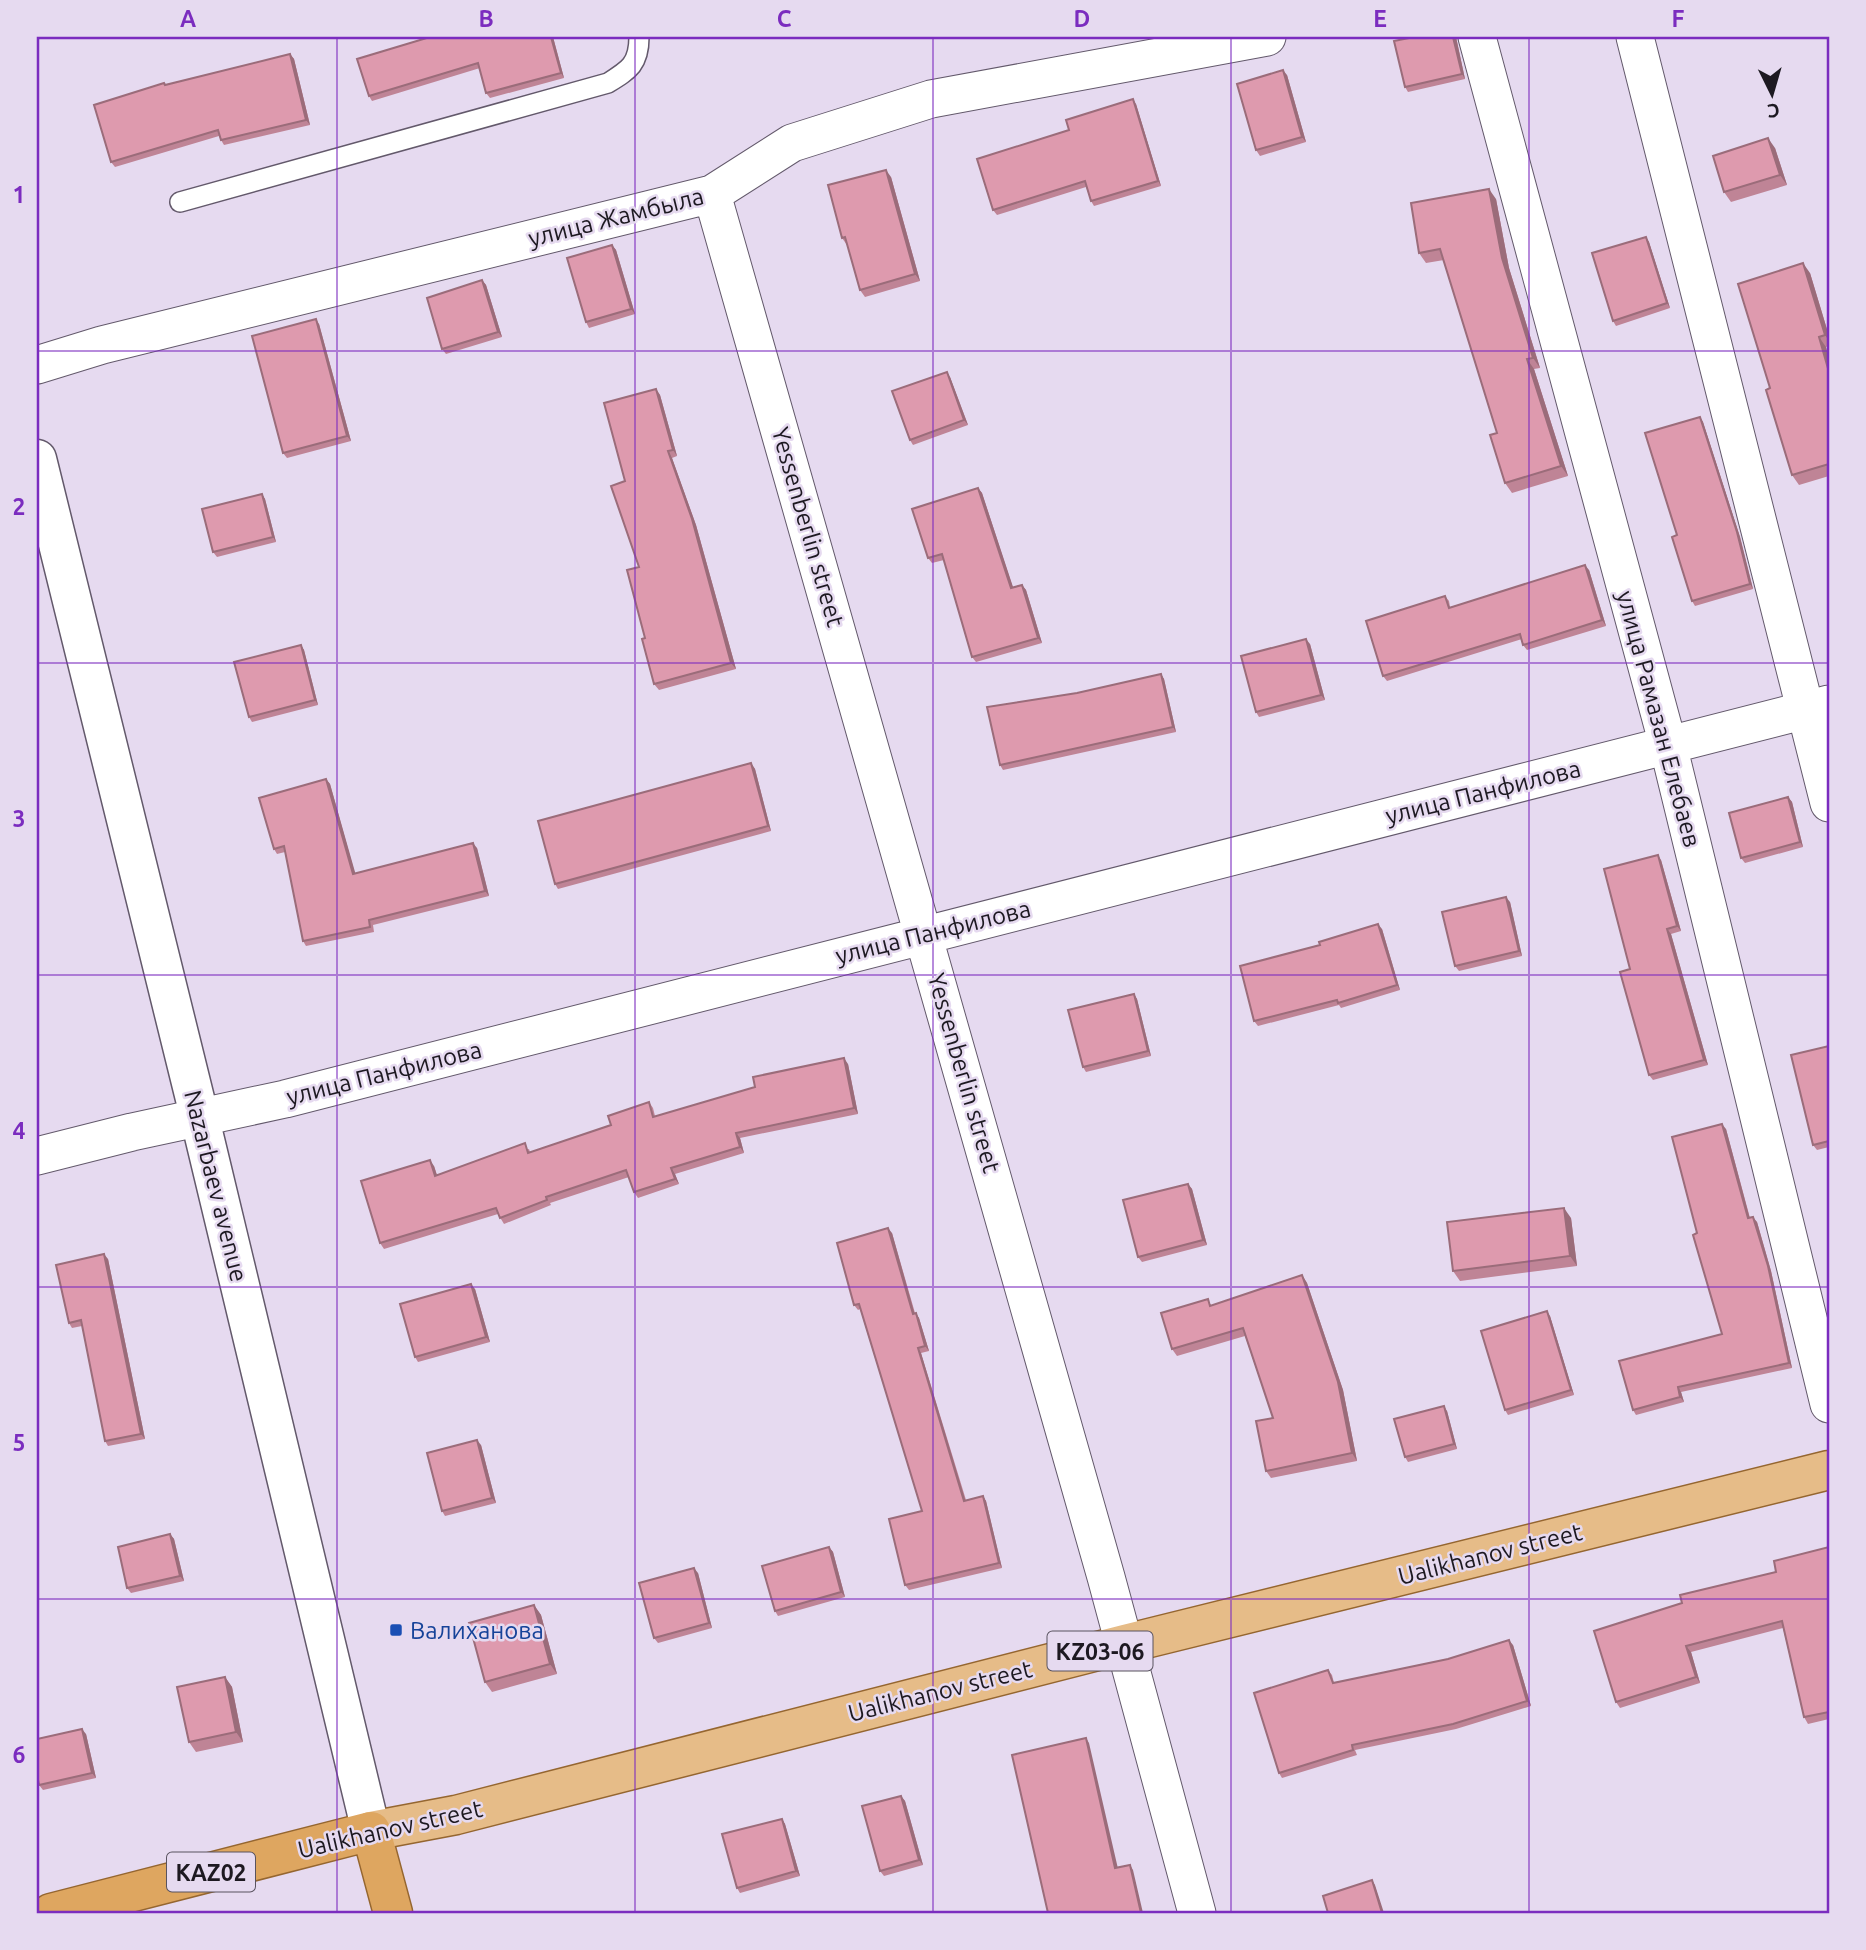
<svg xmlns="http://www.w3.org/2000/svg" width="1866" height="1950" font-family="Ubuntu,sans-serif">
<rect width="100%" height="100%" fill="#e6daf0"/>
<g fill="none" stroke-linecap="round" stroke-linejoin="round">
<defs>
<path id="service" d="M180,202L608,83C629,70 639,64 639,37"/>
<path id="minor" d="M1477,37L1668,745L1829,1404
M1635,37L1829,803
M712,194L1106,1577L1197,1913
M37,365L102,345L712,194L792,143L931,99L1267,37
M37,1156L132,1132L285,1099L1829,704"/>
<path id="tertiary" d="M37,459L200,1119L371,1831"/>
<path id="primary" d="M371,1831L456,1815L1125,1644L1829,1470"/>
<path id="trunk" d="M51,1913L371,1831L393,1913"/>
</defs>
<use href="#service" stroke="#63596b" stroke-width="22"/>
<use href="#minor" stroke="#63596b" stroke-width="39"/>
<use href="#tertiary" stroke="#63596b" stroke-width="41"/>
<use href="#primary" stroke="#956630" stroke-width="41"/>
<use href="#trunk" stroke="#956630" stroke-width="41"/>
<use href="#service" stroke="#fff" stroke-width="19"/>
<use href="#minor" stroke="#fff" stroke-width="37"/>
<use href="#tertiary" stroke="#fff" stroke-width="38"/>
<use href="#primary" stroke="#e6bc88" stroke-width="38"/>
<use href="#trunk" stroke="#dea660" stroke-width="38"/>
</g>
<path fill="#bf8496" d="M430,37H553L564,78L490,98L486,93L480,68L372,101L369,96Z
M1456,37L1465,79L1408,92L1405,87Z
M290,54L294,59L310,125L224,145L221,140L219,136L115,167L111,162L166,85Z
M1287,75L1306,142L1260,156L1256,150Z
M1136,104L1161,186L1094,206L1091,201L1086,187L997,215L993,210L1069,130Z
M1775,148L1787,185L1731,202L1724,192Z
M891,177L920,281L865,297L860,290L847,245L842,238Z
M1496,199L1509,268L1540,368L1534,369L1568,476L1512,493L1505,483L1497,433L1444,260L1426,263L1419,253Z
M1646,237L1649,242L1670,308L1616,326L1613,321Z
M612,245L616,250L635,314L589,328L586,322Z
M1810,273L1829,336V346L1826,347L1829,360V476L1799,485L1792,475L1770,388Z
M482,280L486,285L502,337L446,354L442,349Z
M319,324L351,441L287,458L283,453Z
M950,377L968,425L913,445L910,440Z
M656,389L660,395L677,456L672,458L696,525L736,669L659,690L654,684L645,638L639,567L625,481Z
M1700,417L1703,422L1740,537L1753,589L1695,606L1692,601L1677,535Z
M978,488L982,493L1013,588L1022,585L1026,590L1042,643L976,662L972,657L944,560L932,563L928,558Z
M262,494L265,499L276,542L217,557L213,552Z
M1589,570L1606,626L1527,650L1523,645L1522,639L1387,681L1383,676L1445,596L1449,601L1450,607Z
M1310,644L1325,700L1259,717L1256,712Z
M301,645L304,650L318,705L252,722L249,717Z
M1161,674L1164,679L1176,732L1003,770L1000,765L1077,693Z
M751,763L755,769L771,831L558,889L555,884Z
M326,779L330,784L355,874L477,848L489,896L373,925L374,932L306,946L303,941L285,852L277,854L274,849Z
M1788,797L1792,802L1803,847L1745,863L1741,858Z
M1661,860L1681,931L1671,934L1708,1065L1653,1080L1649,1075L1630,969Z
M1510,902L1522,956L1459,971L1455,966Z
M1382,929L1400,990L1341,1008L1339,1005L1258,1026L1254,1021Z
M1134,994L1137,999L1151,1056L1086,1072L1083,1067Z
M1829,1046V1147L1817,1150L1813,1145Z
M848,1064L858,1114L740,1138L744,1153L675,1174L679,1184L638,1198L634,1192L629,1177L550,1203L551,1205L504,1224L498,1214L384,1249L380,1243L434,1166L437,1175L529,1149L530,1152L611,1125L649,1102L653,1108L655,1116Z
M1726,1129L1750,1218L1757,1222L1771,1271L1792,1368L1681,1392L1684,1402L1636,1415L1633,1410L1722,1334L1697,1233Z
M1188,1184L1192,1189L1207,1245L1142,1262L1138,1257Z
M1571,1218L1577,1266L1460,1281L1453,1271Z
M892,1233L915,1313L919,1318L929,1351L921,1353L966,1500L983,1496L986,1501L1002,1568L909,1590L905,1585L922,1511L860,1309L858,1310L854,1305Z
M108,1259L145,1439L108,1446L105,1441L82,1326L72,1328L69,1323Z
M1302,1275L1307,1283L1343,1390L1357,1461L1271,1478L1266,1471L1273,1418L1245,1336L1177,1356L1172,1349L1213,1306Z
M475,1289L490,1342L418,1362L415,1357Z
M1550,1316L1574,1395L1508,1415L1505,1410Z
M1447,1411L1457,1449L1408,1462L1405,1457Z
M481,1445L496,1503L445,1516L442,1511Z
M170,1534L174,1539L184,1581L131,1593L127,1588Z
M829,1547L833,1552L845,1597L778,1616L775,1611Z
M1829,1547V1719L1808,1724L1804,1717L1783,1628L1691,1652L1700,1683L1620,1708L1616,1702L1776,1572Z
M698,1573L712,1628L658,1643L654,1638Z
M534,1605L541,1615L557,1674L492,1692L485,1682Z
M1513,1645L1531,1706L1456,1729L1355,1750L1357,1755L1282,1778L1279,1773L1328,1670L1332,1675L1334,1683Z
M225,1677L232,1687L243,1742L196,1752L189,1742Z
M86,1734L96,1778L43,1790L39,1785Z
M901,1796L905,1801L923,1865L884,1876L880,1871Z
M782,1819L785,1824L800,1876L740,1893L737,1888Z"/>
<path fill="#9b6c7a" d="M551,37H553L564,78L561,73Z
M1453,37H1456L1465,79L1462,74Z
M290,54L294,59L310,125L306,120Z
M1283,70L1287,75L1306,142L1302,137Z
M1133,99L1136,104L1161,186L1158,181Z
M1768,138L1775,148L1787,185L1780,175Z
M886,170L891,177L920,281L915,274Z
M1489,189L1496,199L1509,268L1540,368L1533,358L1502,258Z
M1646,237L1649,242L1670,308L1667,303Z
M612,245L616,250L635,314L631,309Z
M1803,263L1810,273L1829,336V341L1825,335Z
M482,280L486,285L502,337L498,332Z
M316,319L319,324L351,441L347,436Z
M1819,337L1826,347L1829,360V372Z
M1527,359L1534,369L1568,476L1561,466Z
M947,372L950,377L968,425L964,420Z
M656,389L660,395L677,456L673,450Z
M1700,417L1703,422L1740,537L1753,589L1750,584Z
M668,451L672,458L696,525L736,669L731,663Z
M978,488L982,493L1015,593L1011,588Z
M262,494L265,499L276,542L273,537Z
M1585,565L1589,570L1606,626L1602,620Z
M1022,585L1026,590L1042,643L1038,638Z
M1306,639L1310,644L1325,700L1321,695Z
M301,645L304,650L318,705L315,700Z
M1161,674L1164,679L1176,732L1173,727Z
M751,763L755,769L771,831L768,826Z
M326,779L330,784L357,879L353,874Z
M1788,797L1792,802L1803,847L1800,842Z
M473,843L477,848L489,896L485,891Z
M1658,855L1661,860L1681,931L1677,926Z
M1506,897L1510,902L1522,956L1519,951Z
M1378,924L1382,929L1400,990L1397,985Z
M1667,929L1671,934L1708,1065L1704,1060Z
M1134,994L1137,999L1151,1056L1148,1051Z
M844,1058L848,1064L858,1114L854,1108Z
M1722,1124L1726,1129L1751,1223L1748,1218Z
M736,1133L740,1138L744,1153L740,1147Z
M430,1160L434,1166L439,1182L435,1176Z
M671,1168L675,1174L679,1184L675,1179Z
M1188,1184L1192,1189L1207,1245L1203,1240Z
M1564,1208L1571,1218L1577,1266L1570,1256Z
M1753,1217L1757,1222L1771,1271L1792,1368L1789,1363Z
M888,1228L892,1233L916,1319L913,1314Z
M104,1254L108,1259L145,1439L141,1434Z
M1302,1275L1307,1283L1343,1390L1357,1461L1352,1453Z
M471,1284L475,1289L490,1342L486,1337Z
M1547,1311L1550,1316L1574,1395L1571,1390Z
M916,1313L919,1318L929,1351L925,1346Z
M918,1348L921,1353L967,1506L964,1501Z
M1678,1387L1681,1392L1684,1402L1680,1397Z
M1444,1406L1447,1411L1457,1449L1454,1444Z
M477,1440L481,1445L496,1503L492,1498Z
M983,1496L986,1501L1002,1568L999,1563Z
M170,1534L174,1539L184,1581L180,1576Z
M829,1547L833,1552L845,1597L841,1592Z
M694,1568L698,1573L712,1628L709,1623Z
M534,1605L541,1615L557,1674L550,1664Z
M1509,1640L1513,1645L1531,1706L1527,1701Z
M1686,1646L1691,1652L1700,1683L1696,1677Z
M225,1677L232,1687L243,1742L236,1732Z
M82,1729L86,1734L96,1778L92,1773Z
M1086,1738L1089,1743L1119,1873L1115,1868Z
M901,1796L905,1801L923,1865L919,1860Z
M782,1819L785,1824L800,1876L796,1871Z
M1130,1865L1133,1870L1143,1913H1141Z
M1372,1880L1375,1885L1384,1913H1382Z"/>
<path fill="#de9aae" stroke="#9b6c7a" stroke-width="2" d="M430,37H551L561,73L486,93L478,63L369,96L357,59Z
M1414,37H1453L1462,74L1405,87L1394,41Z
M290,54L306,120L221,140L218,130L111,162L94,105L164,83L165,85Z
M1283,70L1302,137L1256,150L1237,84Z
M1133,99L1158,181L1091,201L1085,181L993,210L977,159L1069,130L1066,120Z
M1768,138L1780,175L1724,192L1713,156Z
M886,170L915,274L860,290L845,237L842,238L828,185Z
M1489,189L1502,258L1533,358L1527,359L1561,466L1505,483L1490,435L1497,433L1440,249L1419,253L1411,203Z
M1646,237L1667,303L1613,321L1592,253Z
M612,245L631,309L586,322L567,258Z
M1803,263L1825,335L1819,337L1829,372V464L1792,475L1766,390L1770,388L1738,284Z
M482,280L498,332L442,349L427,298Z
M316,319L347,436L283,453L252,336Z
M947,372L964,420L910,440L892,391Z
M656,389L673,450L668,451L692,519L731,663L654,684L642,639L645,638L627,570L639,567L611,486L625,481L604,403Z
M1700,417L1737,532L1750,584L1692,601L1672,537L1677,535L1645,433Z
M978,488L1011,588L1022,585L1038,638L972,657L942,554L928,558L912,509Z
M262,494L273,537L213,552L202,509Z
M1585,565L1602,620L1523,645L1520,634L1383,676L1366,621L1445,596L1449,608Z
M1306,639L1321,695L1256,712L1241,656Z
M301,645L315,700L249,717L234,662Z
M1161,674L1173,727L1000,765L987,707L1077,693Z
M751,763L768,826L555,884L538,821Z
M326,779L353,874L473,843L485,891L369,920L370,927L303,941L284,846L274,849L259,798Z
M1788,797L1800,842L1741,858L1729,813Z
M1658,855L1677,926L1667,929L1704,1060L1649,1075L1620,972L1630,969L1604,869Z
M1506,897L1519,951L1455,966L1442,912Z
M1378,924L1397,985L1338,1003L1337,1000L1254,1021L1240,966L1320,945L1319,942Z
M1134,994L1148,1051L1083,1067L1068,1010Z
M1829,1046V1141L1813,1145L1791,1055Z
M844,1058L854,1108L736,1133L740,1147L671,1168L675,1179L634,1192L626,1170L546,1197L547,1200L500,1218L496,1208L380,1243L361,1181L430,1160L435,1176L525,1143L528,1153L611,1125L608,1116L649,1102L653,1117L755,1087L753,1077Z
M1722,1124L1748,1218L1753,1217L1768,1266L1789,1363L1678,1387L1680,1397L1633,1410L1619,1361L1722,1334L1693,1235L1697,1233L1672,1137Z
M1188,1184L1203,1240L1138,1257L1123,1200Z
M1564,1208L1570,1256L1453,1271L1447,1222Z
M888,1228L913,1314L916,1313L925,1346L918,1348L964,1501L983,1496L999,1563L905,1585L889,1519L922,1511L859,1304L854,1305L837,1243Z
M104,1254L141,1434L105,1441L81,1320L69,1323L56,1265Z
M1302,1275L1338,1382L1352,1453L1266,1471L1256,1421L1273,1418L1243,1328L1172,1349L1161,1313L1208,1299L1210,1306Z
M471,1284L486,1337L415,1357L400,1304Z
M1547,1311L1571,1390L1505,1410L1481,1331Z
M1444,1406L1454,1444L1405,1457L1394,1419Z
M477,1440L492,1498L442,1511L427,1453Z
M170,1534L180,1576L127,1588L118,1547Z
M829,1547L841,1592L775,1611L762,1566Z
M1829,1547V1712L1804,1717L1782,1621L1686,1646L1696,1677L1616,1702L1594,1631L1682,1603L1680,1595L1776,1572L1774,1561Z
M694,1568L709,1623L654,1638L639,1583Z
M534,1605L550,1664L485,1682L469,1623Z
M1509,1640L1527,1701L1453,1724L1352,1745L1353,1750L1279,1773L1254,1693L1328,1670L1333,1683L1448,1659Z
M225,1677L236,1732L189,1742L177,1687Z
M82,1729L92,1773L39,1785L37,1775V1739Z
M1086,1738L1115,1868L1130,1865L1141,1913H1048L1012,1755Z
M901,1796L919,1860L880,1871L862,1806Z
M782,1819L796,1871L737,1888L722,1834Z
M1372,1880L1382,1913H1328L1323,1896Z"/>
<path fill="none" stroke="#7b2cbf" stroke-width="2" stroke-opacity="0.55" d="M337,37V1913M635,37V1913M933,37V1913M1231,37V1913M1529,37V1913M37,351H1829M37,663H1829M37,975H1829M37,1287H1829M37,1599H1829"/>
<rect fill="#1a4fb4" stroke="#e6daf0" stroke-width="2.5" x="389" y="1623" width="14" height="14" rx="3.5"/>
<g text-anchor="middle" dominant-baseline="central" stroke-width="5" stroke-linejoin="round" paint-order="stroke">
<g fill="#e6daf0" stroke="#59535f" stroke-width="2">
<rect x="1047.5" y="1631.5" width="105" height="39" rx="5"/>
<rect x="167" y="1852.5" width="88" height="39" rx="5"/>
</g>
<g font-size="23" font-weight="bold" fill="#1d1921">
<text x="1100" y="1651">KZ03-06</text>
<text x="211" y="1872">KАZ02</text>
</g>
<g font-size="24" fill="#1d1921" stroke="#e6daf0">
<text transform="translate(616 217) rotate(-14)">улица Жамбыла</text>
<text transform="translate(808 527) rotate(74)">Yessenberlin street</text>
<text transform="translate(1659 719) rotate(75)">улица Рамазан Елебаев</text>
<text transform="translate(1483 792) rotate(-14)">улица Панфилова</text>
<text transform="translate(933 932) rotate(-14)">улица Панфилова</text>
<text transform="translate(384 1073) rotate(-14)">улица Панфилова</text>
<text transform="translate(964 1073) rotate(74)">Yessenberlin street</text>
<text transform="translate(216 1186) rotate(76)">Nazarbaev avenue</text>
<text transform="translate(1490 1554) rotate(-14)">Ualikhanov street</text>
<text transform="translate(940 1691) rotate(-14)">Ualikhanov street</text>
<text transform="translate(390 1829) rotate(-13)">Ualikhanov street</text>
</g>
<g font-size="24" fill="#164399" stroke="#e6daf0" text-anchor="start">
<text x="410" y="1630">Валиханова</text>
</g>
</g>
<rect width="1866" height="1950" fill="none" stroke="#e6daf0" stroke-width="77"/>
<g transform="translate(1772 94) rotate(175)" stroke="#e6daf0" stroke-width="5" paint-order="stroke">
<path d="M0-5L12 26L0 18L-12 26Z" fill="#1d1921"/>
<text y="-10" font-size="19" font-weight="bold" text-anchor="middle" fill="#1d1921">С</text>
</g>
<rect x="38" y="38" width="1790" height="1874" fill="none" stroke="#7b2cbf" stroke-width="2.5"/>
<g font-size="23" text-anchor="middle" font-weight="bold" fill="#7b2cbf">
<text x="188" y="27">A</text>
<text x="486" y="27">B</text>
<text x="784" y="27">C</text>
<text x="1082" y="27">D</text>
<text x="1380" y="27">E</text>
<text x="1678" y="27">F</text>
<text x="19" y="203">1</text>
<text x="19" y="515">2</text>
<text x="19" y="827">3</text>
<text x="19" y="1139">4</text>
<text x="19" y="1451">5</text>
<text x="19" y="1763">6</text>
</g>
</svg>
